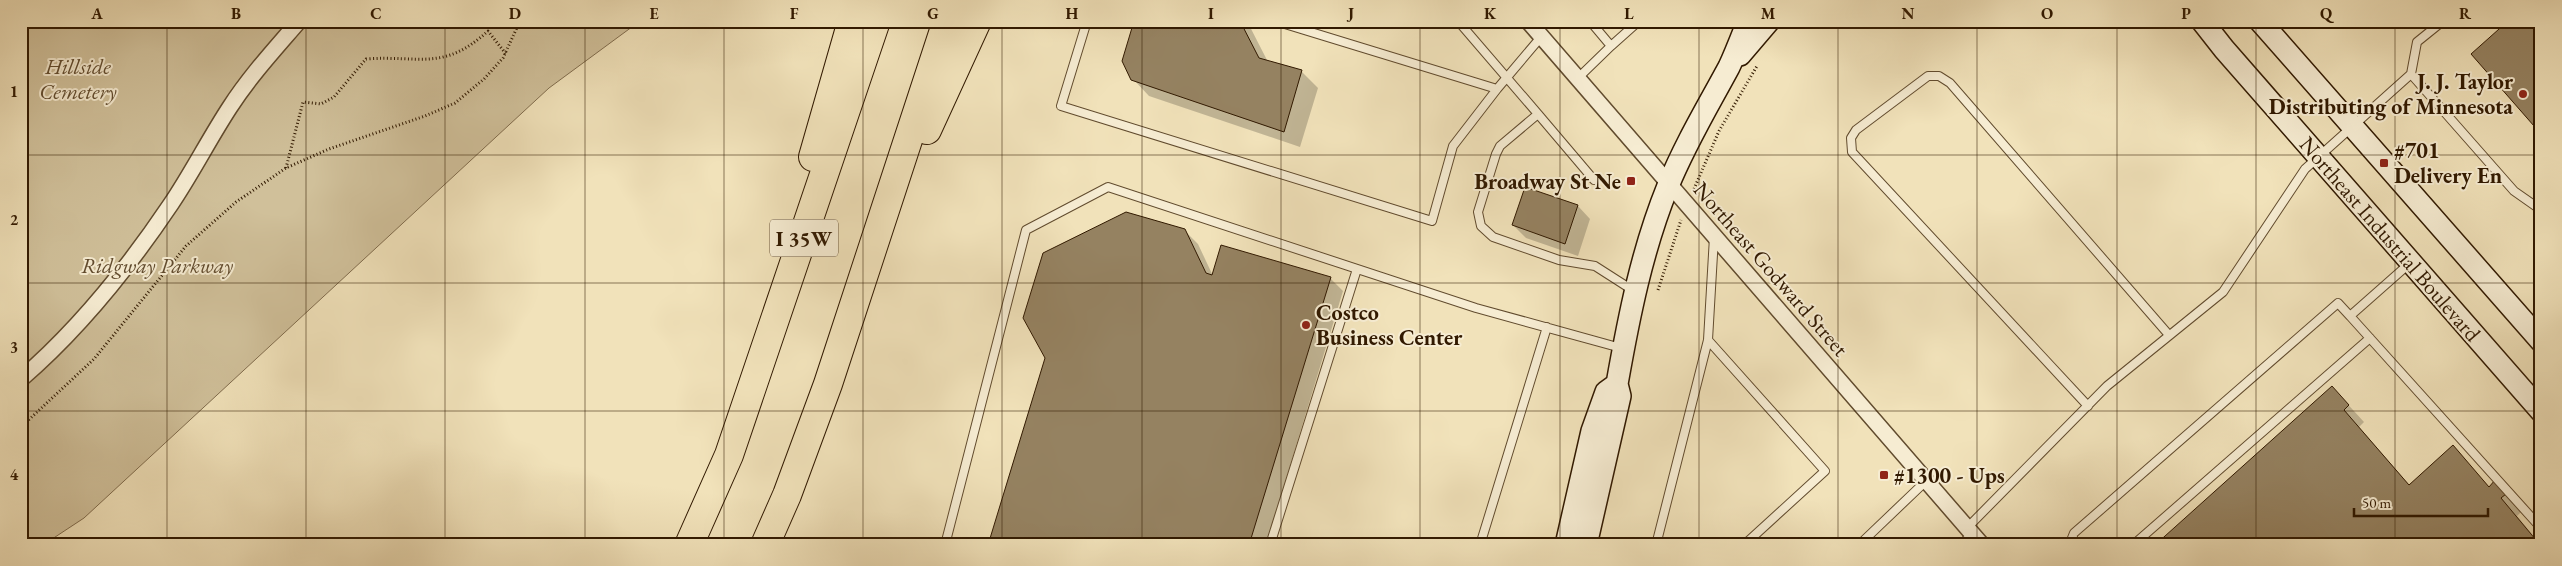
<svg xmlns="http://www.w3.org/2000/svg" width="2562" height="566" font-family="'EB Garamond',serif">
<rect width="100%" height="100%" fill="#f1e2ba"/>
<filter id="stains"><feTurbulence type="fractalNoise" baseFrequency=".004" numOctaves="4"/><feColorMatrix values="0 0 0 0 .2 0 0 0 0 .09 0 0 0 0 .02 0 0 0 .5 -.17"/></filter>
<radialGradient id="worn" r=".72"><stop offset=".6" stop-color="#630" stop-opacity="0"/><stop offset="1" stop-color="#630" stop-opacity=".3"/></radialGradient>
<path fill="#d0c09a" stroke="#806c4d" d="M21,21H640L549,88L84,518L43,545H21Z"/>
<path fill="#0003" d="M1135,21H1247L1268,62L1301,71L1318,88L1300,147L1149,96L1133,79Z
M1526,188L1578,206L1590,219L1578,256L1526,238L1513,225Z
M1184,230L1198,244L1213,276L1330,278L1343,291L1266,545H989Z
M2332,387L2364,422L2359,427L2410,486L2453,447L2490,488L2495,482L2522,511L2517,516L2541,545H2157Z"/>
<path fill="#958261" stroke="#311900" d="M1134,21H1240L1259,58L1302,70L1284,132L1131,80L1122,61Z
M2508,21H2541V134L2471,54Z
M1525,187L1578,205L1565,244L1512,225Z
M1126,212L1185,229L1206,273L1212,275L1221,245L1331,277L1249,545H988L1045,358L1023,318L1043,253Z
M2332,386L2349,405L2344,410L2409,485L2453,445L2489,487L2495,480L2506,494L2501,498L2536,540L2531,545H2155Z"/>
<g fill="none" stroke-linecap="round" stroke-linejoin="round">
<defs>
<path id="lane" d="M1087,21L1061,106L1432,221L1453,146L1497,89
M1275,21L1497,89L1541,37
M1458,21L1538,114
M1590,21L1611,46L1639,21
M2411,74L2514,191L2541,210
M1577,79L1611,46
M1594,180L1538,114L1500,146L1496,154L1478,212L1481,226L1493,237L1559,260L1595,266L1634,291
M2410,263L2350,316L2541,528
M1708,340L1825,471L1744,545
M2088,406L1852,152L1851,138L1856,130L1928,76H1939L1950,83L2169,335
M1967,528L2107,386L2223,292L2305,169L2411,74L2417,42L2443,21
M945,545L1026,230L1108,187L1476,308L1621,348
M1270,545L1357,269
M1480,545L1547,327
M1656,545L1708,340L1714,237
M1859,545L1926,481
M1960,545L1973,534
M2072,545L2070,543L2074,533L2338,303L2350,316
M2133,545L2370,338"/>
<path id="street" d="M1528,21L1982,545
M21,379C79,329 128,268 171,204C192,173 209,139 230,107C250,76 275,49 299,21"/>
<path id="secondary" d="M2202,21L2224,49L2541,411
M2260,21L2541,341
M1740,55L1769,21
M1566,545L1592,431L1606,392L1617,384
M1586,545L1620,396L1617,384C1629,316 1642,250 1668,186C1685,144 1708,106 1729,67C1736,52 1742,36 1748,21"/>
<path id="highway" d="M927,130L977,21
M813,157L852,21
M689,545L729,455L876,21
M765,545L787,495L828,384L947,21"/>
</defs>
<use href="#lane" stroke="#614b2e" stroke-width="10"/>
<use href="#street" stroke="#614b2e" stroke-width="18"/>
<use href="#secondary" stroke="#311900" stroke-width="24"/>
<use href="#highway" stroke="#311900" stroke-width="30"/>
<path stroke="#311900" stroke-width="3" stroke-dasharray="1 2.5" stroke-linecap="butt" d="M286,168L303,102L321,104L334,97L366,59C420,55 443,72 488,31L506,54
M1694,189L1719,131L1757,66
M1658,290L1681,220
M21,427L94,359L186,246L236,202L286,168L329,149L425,116L455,103L484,79L503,58L520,21"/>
<use href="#lane" stroke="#f6ecd2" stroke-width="8"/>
<use href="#street" stroke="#f6ecd2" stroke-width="15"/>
<use href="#secondary" stroke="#f6ecd2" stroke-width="21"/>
<use href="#highway" stroke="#f1e2ba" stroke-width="28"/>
</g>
<path fill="none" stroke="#311900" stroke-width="1" stroke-opacity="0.55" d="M167,21V545M306,21V545M445,21V545M585,21V545M724,21V545M863,21V545M1002,21V545M1142,21V545M1281,21V545M1420,21V545M1560,21V545M1699,21V545M1838,21V545M1977,21V545M2117,21V545M2256,21V545M2395,21V545M21,155H2541M21,283H2541M21,411H2541"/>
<g fill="#8f2418" stroke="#f6ecd2" stroke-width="2">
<circle cx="2523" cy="94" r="5"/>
<rect x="2379" y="158" width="10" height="10" rx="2.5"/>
<rect x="1626" y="176" width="10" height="10" rx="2.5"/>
<circle cx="1306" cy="325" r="5"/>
<rect x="1879" y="470" width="10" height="10" rx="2.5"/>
</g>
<g text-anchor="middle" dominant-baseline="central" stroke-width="4" stroke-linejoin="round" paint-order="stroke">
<rect fill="#f6ecd2" stroke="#6c583f" stroke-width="1" x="770" y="219.5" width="68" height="37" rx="4"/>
<g font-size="21" font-weight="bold" fill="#311900">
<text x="804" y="238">I 35W</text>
</g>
<g font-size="22" font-style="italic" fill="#614b2e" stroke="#f6ecd2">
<text x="78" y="66">Hillside<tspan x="78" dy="25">Cemetery</tspan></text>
<text x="157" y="265">Ridgway Parkway</text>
</g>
<g font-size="22" font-weight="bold" fill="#311900" stroke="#f6ecd2" text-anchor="start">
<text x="2513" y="81" text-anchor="end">J. J. Taylor<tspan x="2513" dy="25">Distributing of Minnesota</tspan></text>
<text x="2394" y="150">#701<tspan x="2394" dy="25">Delivery En</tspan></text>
<text x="1621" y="181" text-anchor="end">Broadway St Ne</text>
<text x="1316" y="312">Costco<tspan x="1316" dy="25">Business Center</tspan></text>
<text x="1894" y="475">#1300 - Ups</text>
</g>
<g font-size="22" fill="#311900" stroke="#f6ecd2">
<text transform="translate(2390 239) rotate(49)">Northeast Industrial Boulevard</text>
<text transform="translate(1771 269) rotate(49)">Northeast Godward Street</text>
</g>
</g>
<rect width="2562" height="566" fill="none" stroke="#f1e2ba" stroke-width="55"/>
<path d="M2354 508v8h134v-8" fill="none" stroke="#311900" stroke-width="2.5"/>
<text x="2362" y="508" font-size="15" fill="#311900" stroke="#f6ecd2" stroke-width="4" paint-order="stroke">50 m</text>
<rect x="28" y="28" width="2506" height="510" fill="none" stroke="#311900" stroke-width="2"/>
<g font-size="16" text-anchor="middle" font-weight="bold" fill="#311900">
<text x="97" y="19">A</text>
<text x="236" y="19">B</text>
<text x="376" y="19">C</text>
<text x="515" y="19">D</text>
<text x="654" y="19">E</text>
<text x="794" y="19">F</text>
<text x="933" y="19">G</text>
<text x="1072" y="19">H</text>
<text x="1211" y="19">I</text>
<text x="1351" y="19">J</text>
<text x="1490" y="19">K</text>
<text x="1629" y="19">L</text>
<text x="1768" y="19">M</text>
<text x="1908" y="19">N</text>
<text x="2047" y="19">O</text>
<text x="2186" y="19">P</text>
<text x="2326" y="19">Q</text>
<text x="2465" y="19">R</text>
<text x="14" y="97">1</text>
<text x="14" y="225">2</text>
<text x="14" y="353">3</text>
<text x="14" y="480">4</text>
</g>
<rect width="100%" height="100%" filter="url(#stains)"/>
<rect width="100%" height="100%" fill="url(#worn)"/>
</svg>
